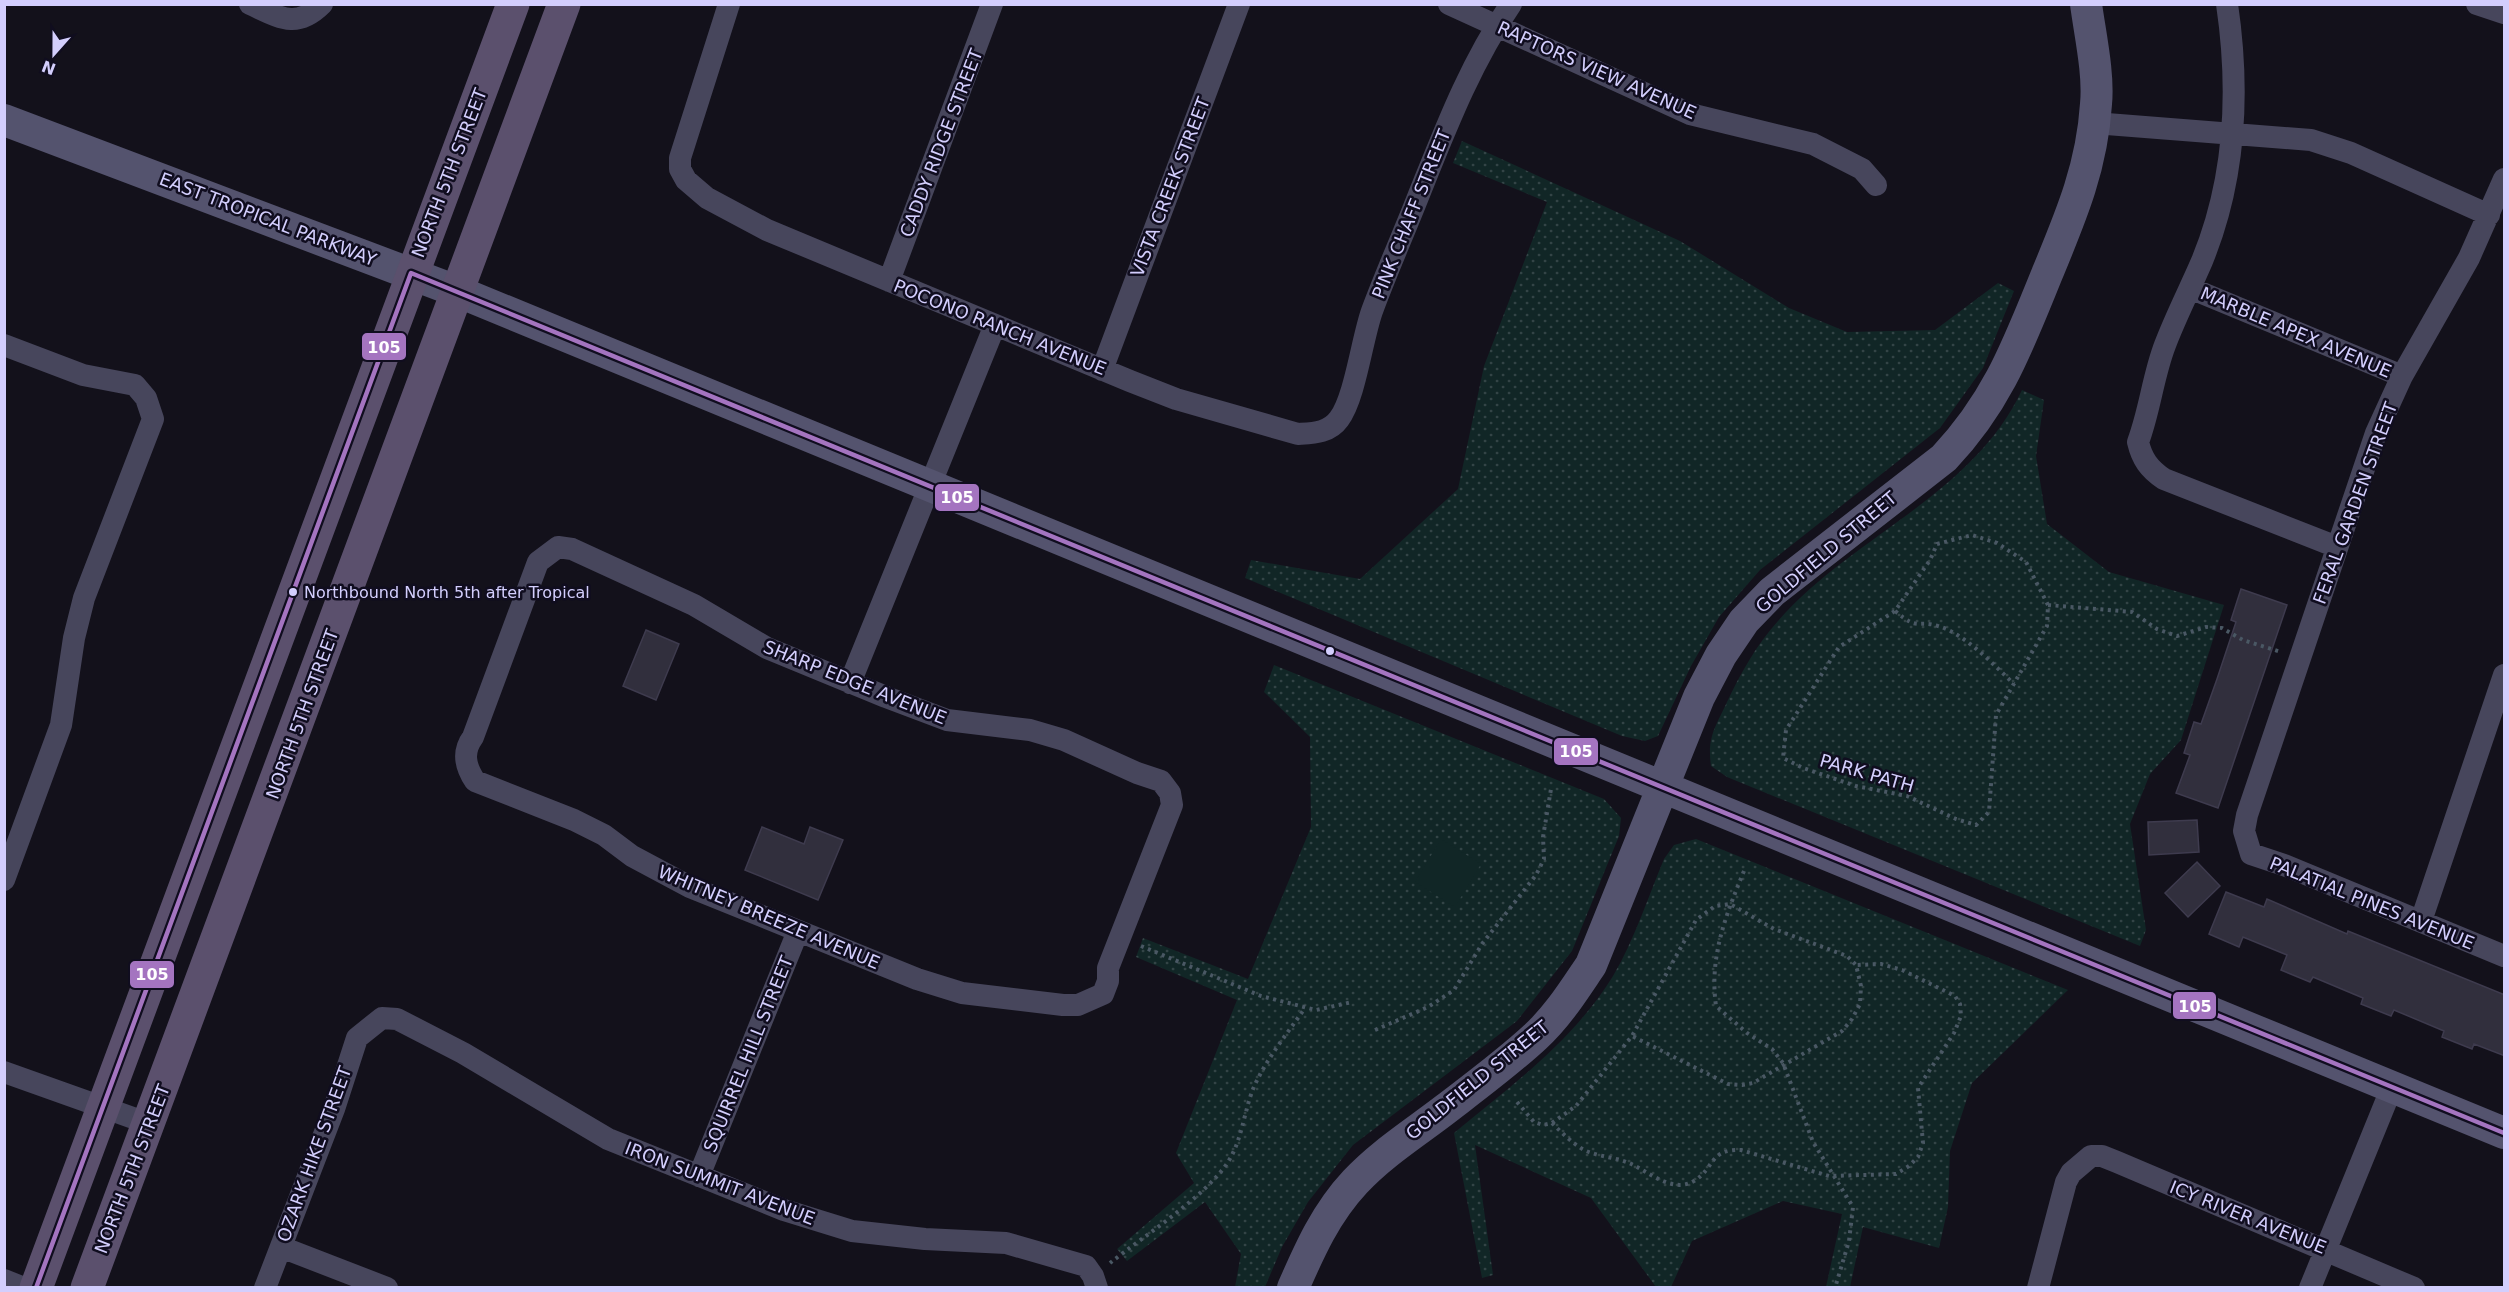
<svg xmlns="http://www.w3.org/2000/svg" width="2509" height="1292" font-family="'DejaVu Sans',sans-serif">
<defs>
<pattern id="grass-dots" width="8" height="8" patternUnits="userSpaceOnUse" patternTransform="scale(1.5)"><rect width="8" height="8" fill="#112626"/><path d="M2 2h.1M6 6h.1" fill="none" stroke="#334446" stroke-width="1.8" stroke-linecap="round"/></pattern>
</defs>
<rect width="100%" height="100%" fill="#13111b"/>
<path fill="url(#grass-dots)" d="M1462,141L1680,241L1789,308L1847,332L1935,330L1998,283L2014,291L1983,368L1940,428L1760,570L1719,617L1691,666L1658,736L1645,741L1622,736L1245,578L1251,560L1360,579L1458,489L1484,366L1547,202L1453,163Z
M2022,390L2044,400L2036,456L2047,524L2109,572L2224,605L2181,740L2150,774L2130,824L2146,930L2140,946L1727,777L1711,766C1707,737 1715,728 1727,702C1740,674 1757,644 1778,621C1852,536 1972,496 2022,390Z
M1274,665L1604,799L1621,818L1619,836L1572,951L1517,1021L1353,1145L1308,1202L1282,1247L1265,1287H1235L1241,1254L1205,1202L1127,1261L1117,1249L1194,1183L1176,1153L1237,1000L1136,957L1143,938L1248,979L1311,827L1310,737L1264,692Z
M1696,839L2068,990L1972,1083L1950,1151L1948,1207L1939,1248L1863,1227L1850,1287H1826L1842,1214L1783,1201L1692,1241L1671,1287H1656L1591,1198L1475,1145L1493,1275L1482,1278L1454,1133C1511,1086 1573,1041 1613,976C1634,941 1648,897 1664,859L1674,845Z"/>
<path fill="#112626" d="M1441,839L1481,864L1455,907L1415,882Z"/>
<path fill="#312f3d" stroke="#3e3b4e" stroke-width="1.5" d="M2241,589L2287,605L2218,808L2176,793L2190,755L2184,753L2194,722L2201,724L2217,679L2236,622L2231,620Z
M646,630L679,644L656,700L623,686Z
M2197,820L2199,852L2149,855L2148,822Z
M762,827L804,844L810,827L843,840L818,900L745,870Z
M2197,862L2220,886L2188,917L2165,893Z
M2226,892L2264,907L2267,899L2347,934L2348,931L2505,995V1056L2474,1044L2472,1049L2442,1037L2444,1031L2394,1010L2391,1016L2361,1004L2363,998L2313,977L2310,982L2281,970L2287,955L2243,937L2239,947L2209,934Z"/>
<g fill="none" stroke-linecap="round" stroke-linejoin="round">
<path stroke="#4a5864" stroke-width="4" stroke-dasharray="3 4.5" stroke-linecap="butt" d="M2048,605L2026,562L1997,543L1972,535L1937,544L1930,560L1895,611L1839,647L1786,730L1783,758L1803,768L1856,786L1907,796L1956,819L1976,825L1989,812L1996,715L2047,626L2048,605L2132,612L2157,629L2177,636L2206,627L2222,628L2243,640L2281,652
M1895,611C1920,632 1915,619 1938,626C1964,633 1995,666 2014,684
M1744,871C1726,915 1709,956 1716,1006L1747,1033L1772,1049L1783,1063L1813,1142L1853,1207L1849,1241L1835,1288
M1141,946L1261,996L1316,1010L1352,1002
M1375,1030L1428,1007L1454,990L1482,944L1536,875L1544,859L1543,837L1551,789
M1517,1102L1534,1122L1543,1125L1552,1123L1576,1106L1632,1036L1696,920L1715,906L1730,904L1774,929L1847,956L1856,965L1861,986L1860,1004L1852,1019L1842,1031L1753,1083L1742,1085L1728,1084L1632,1036
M1552,1123C1562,1133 1572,1143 1584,1150C1599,1157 1615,1157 1629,1163C1648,1171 1672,1194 1694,1181C1715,1168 1709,1149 1741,1150L1829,1176L1896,1174L1909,1166L1918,1157L1923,1143L1918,1088L1954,1033L1961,1016L1960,1004L1955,996L1902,970L1881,964L1856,965
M1110,1263C1144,1236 1206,1196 1228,1162C1242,1140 1244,1112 1253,1089C1266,1059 1287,1034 1305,1008"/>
<path stroke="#47465c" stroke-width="22" d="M250,4C279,17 296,30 322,4
M729,4L680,158V169L686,180L707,198L767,230L1130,381L1176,399L1298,434C1313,433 1329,433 1339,419C1355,398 1362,339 1372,311C1386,273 1403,235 1418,197C1445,130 1470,64 1511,4
M1449,4L1690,114L1813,144L1862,169L1876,185
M2227,4C2240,92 2236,178 2202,261C2190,289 2176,316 2165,345C2153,376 2150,410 2138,442C2142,459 2149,469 2164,479L2337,547
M2477,4L2504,13
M2094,123L2311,140L2351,153L2489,215
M2504,179L2469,258L2402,376L2376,433L2247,815L2244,831L2251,854L2284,865L2504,956
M889,281L992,4
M2190,288L2402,376
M4,345L83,375L135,385L146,398L153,419L84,598L74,638L61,725L4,880
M1102,370L1239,4
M558,547L572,549L694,605L767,648L886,697L947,720L1030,730L1064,740L1137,773L1161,781L1170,793L1172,805L1108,968V981L1103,994L1078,1005H1063L962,993L917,979L690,887L632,856L604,835L574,820L475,781C465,766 462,752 473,737L538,562Z
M850,683L995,325
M2421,921L2504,675
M4,1072L150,1124
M699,1176L798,931
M281,1247L387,1288
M4,1280L24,1288
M265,1288L334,1109L357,1038L382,1018L397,1019L463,1053L608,1139L784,1210L852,1231L925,1239L1006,1243L1086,1266L1093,1276L1097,1288
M2038,1288L2066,1182L2071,1173L2091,1156H2102L2117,1162L2414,1288
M2310,1288L2392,1087"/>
<path stroke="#54536e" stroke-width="32" d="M4,120L459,292L2504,1133
M1293,1288C1310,1249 1326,1213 1355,1182C1382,1153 1416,1132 1447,1108C1477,1085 1508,1062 1535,1037C1558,1016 1574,990 1591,965L1699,697L1721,655L1744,621L1772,592L1944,458C1998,401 2018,345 2047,274C2071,216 2092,167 2096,104C2099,74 2090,34 2086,4"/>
<path stroke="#5b506d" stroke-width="33" d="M36,1288L513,4
M87,1288L564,4"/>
<defs>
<path id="bus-1" d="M36,1288L411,273L2504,1133"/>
</defs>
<use href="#bus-1" stroke="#100d1f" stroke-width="9"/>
<use href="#bus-1" stroke="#a474c0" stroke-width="4.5"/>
</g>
<g fill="#d3cefd" stroke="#100d1f" stroke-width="2">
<circle cx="293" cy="592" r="5"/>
<circle cx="1330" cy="651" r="5"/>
</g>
<g text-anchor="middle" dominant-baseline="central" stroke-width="5" stroke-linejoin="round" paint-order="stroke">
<g font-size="16" fill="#d3cefd" stroke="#100d1f" text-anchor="start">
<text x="304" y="592">Northbound North 5th after Tropical</text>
</g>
<g font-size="18" fill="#d3cefd" stroke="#100d1f">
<text transform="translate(1597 70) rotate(24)">RAPTORS VIEW AVENUE</text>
<text transform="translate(941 143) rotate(-69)">CADDY RIDGE STREET</text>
<text transform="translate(449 173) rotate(-69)">NORTH 5TH STREET</text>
<text transform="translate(1170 187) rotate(-69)">VISTA CREEK STREET</text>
<text transform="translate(1411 214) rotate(-68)">PINK CHAFF STREET</text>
<text transform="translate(268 219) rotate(21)">EAST TROPICAL PARKWAY</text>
<text transform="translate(1000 327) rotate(22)">POCONO RANCH AVENUE</text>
<text transform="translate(2296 332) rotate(23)">MARBLE APEX AVENUE</text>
<text transform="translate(2355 503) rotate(-70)">FERAL GARDEN STREET</text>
<text transform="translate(1826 552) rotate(-40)">GOLDFIELD STREET</text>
<text transform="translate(855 682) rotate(22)">SHARP EDGE AVENUE</text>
<text transform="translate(302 714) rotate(-70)">NORTH 5TH STREET</text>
<text transform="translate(1867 773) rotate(16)">PARK PATH</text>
<text transform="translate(2372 903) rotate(22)">PALATIAL PINES AVENUE</text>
<text transform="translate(769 917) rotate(23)">WHITNEY BREEZE AVENUE</text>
<text transform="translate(748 1054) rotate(-68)">SQUIRREL HILL STREET</text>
<text transform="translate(1477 1080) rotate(-39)">GOLDFIELD STREET</text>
<text transform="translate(314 1154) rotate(-70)">OZARK HIKE STREET</text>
<text transform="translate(132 1169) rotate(-69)">NORTH 5TH STREET</text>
<text transform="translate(720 1183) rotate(21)">IRON SUMMIT AVENUE</text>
<text transform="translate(2248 1217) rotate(22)">ICY RIVER AVENUE</text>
</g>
</g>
<g stroke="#100d1f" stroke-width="2">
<rect x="361" y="332" width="46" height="29" rx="6" fill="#a474c0"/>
<rect x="934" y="483" width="46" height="29" rx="6" fill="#a474c0"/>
<rect x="1553" y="737" width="46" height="29" rx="6" fill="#a474c0"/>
<rect x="129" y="960" width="46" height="29" rx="6" fill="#a474c0"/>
<rect x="2172" y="991" width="45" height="29" rx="6" fill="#a474c0"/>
</g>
<g font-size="16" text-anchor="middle" font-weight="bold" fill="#fff">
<text x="384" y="353">105</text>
<text x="957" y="503">105</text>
<text x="1576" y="757">105</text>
<text x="152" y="980">105</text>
<text x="2195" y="1012">105</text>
</g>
<rect width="2509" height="1292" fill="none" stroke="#d3cefd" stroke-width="12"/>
<g transform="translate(54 54) rotate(201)" stroke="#100d1f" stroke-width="4.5" paint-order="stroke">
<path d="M0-4.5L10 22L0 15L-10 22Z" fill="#d3cefd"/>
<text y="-9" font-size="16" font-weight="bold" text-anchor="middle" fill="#d3cefd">N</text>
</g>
</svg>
